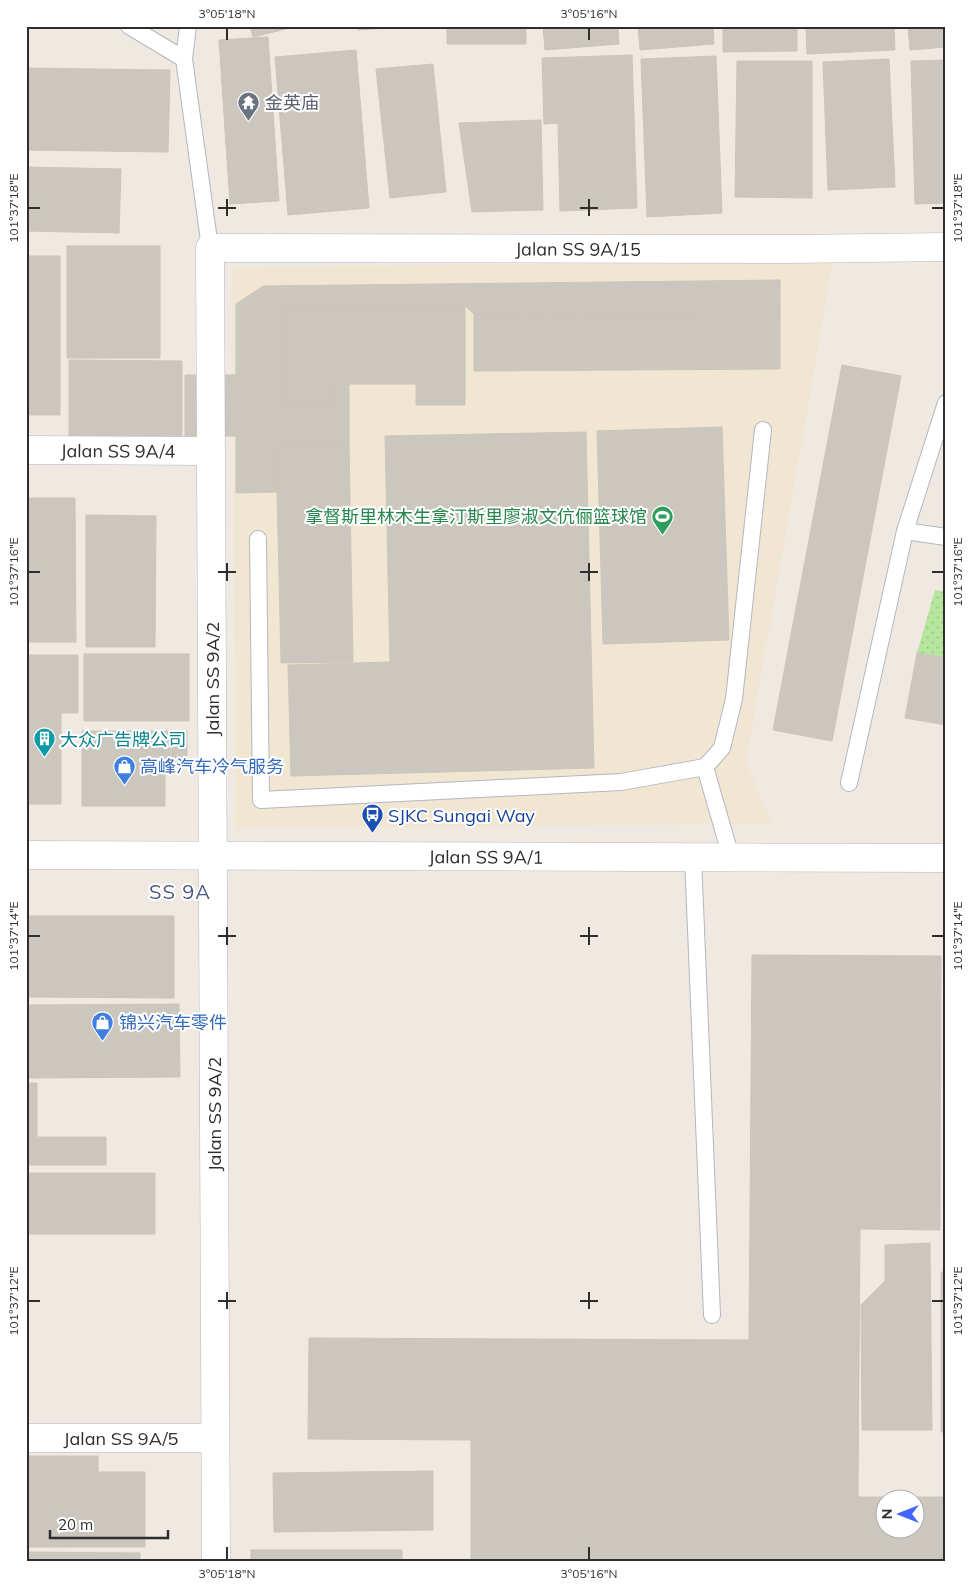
<svg xmlns="http://www.w3.org/2000/svg" width="972" height="1587" font-family="Mulish,'Noto Sans SC',sans-serif">
<defs>
<pattern id="grass-dots" width="8" height="8" patternUnits="userSpaceOnUse" patternTransform="scale(1.25)"><rect width="8" height="8" fill="#b6e59e"/><path d="M2 2h.1M6 6h.1" fill="none" stroke="#9dc588" stroke-width="1.8" stroke-linecap="round"/></pattern>
</defs>
<rect width="100%" height="100%" fill="#efe9e1"/>
<path fill="#f0e6d1" d="M833,261L746,763L772,824L236,828L232,267Z"/>
<path fill="url(#grass-dots)" d="M935,590L946,592V658L917,653Z"/>
<path fill="#cbc7bf" stroke="#cbc5ba" fill-rule="evenodd" d="M250,26H298L253,37Z
M358,26H416L358,30Z
M447,26H526V44H447Z
M543,26H618L619,44L545,50Z
M638,26H713L714,44L640,50Z
M723,26H797V51L723,52Z
M806,26H894L895,50L807,54Z
M908,26H946V47L910,50Z
M268,37L279,201L230,204L219,40Z
M356,50L369,208L288,215L275,57Z
M632,55L637,208L560,211L558,123L544,124L542,58Z
M716,56L722,213L647,217L641,59Z
M889,59L895,187L828,190L823,62Z
M946,60V203L915,204L911,61Z
M737,61H812V198L735,197Z
M433,64L446,192L390,198L376,69Z
M26,68L170,70L168,152L26,150Z
M541,120L543,210L472,212L459,123Z
M26,167L121,169L119,233L26,231Z
M67,246H160V358H67Z
M26,256H60V415H26Z
M780,280V312L474,314L465,306H281L282,407H331V384H349V444L276,446L277,492L236,493V436H185V375H236V304L263,286Z
M281,306H465V405H416V384H331V407H282Z
M780,312V369L474,371V314Z
M69,360L182,361V440L69,439Z
M842,365L901,376L832,741L773,730Z
M722,427L729,640L603,644L597,431Z
M586,432L594,768L291,776L288,665L390,662L385,436Z
M349,444L353,662L281,663L276,446Z
M26,498H75L76,642H26Z
M86,515L156,516L155,647H86Z
M917,653L946,658V725L905,718Z
M84,654H189V721H84Z
M26,655H78V713H61V804H26Z
M82,731H187V765H165V806H82Z
M26,916H174V998L26,997Z
M752,955L941,956L940,1230L860,1229L858,1497H946V1561H471V1440L308,1439L309,1338L749,1340ZM884,1500H914V1530H884Z
M179,1004L180,1077L26,1078V1005Z
M26,1083H37V1137H106V1165H26Z
M26,1173H155V1234H26Z
M930,1243L932,1430H862L861,1305L885,1281V1245Z
M941,1272H946V1432H941Z
M26,1456H98V1472H145V1547H26Z
M433,1471V1530L274,1532L273,1473Z
M251,1550H402V1561H251Z
M26,1552L140,1553V1561H26Z"/>
<g fill="none" stroke-linecap="round" stroke-linejoin="round">
<defs>
<path id="lane" d="M129,26L184,59
M188,26L184,59L210,248
M905,531L946,537
M258,539L261,800L621,782L705,767
M849,783L905,531L946,403
M693,857L712,1315
M731,857L705,767L722,748L734,699L763,430"/>
<g id="street">
<path id="s1" d="M26,450L210,451"/>
<path id="s2" d="M26,1438H215"/>
<path id="s3" d="M216,1561L210,248L792,249L946,247"/>
</g>
<g id="secondary">
<path id="s4" d="M26,855L946,858"/>
</g>
</defs>
<use href="#lane" stroke="#b4b7c1" stroke-width="18"/>
<use href="#street" stroke="#b4b7c1" stroke-width="29"/>
<use href="#secondary" stroke="#b4b7c1" stroke-width="29"/>
<use href="#lane" stroke="#fff" stroke-width="16"/>
<use href="#street" stroke="#fff" stroke-width="28"/>
<use href="#secondary" stroke="#fff" stroke-width="28"/>
</g>
<path fill="none" stroke="#2e2e2e" stroke-width="2" d="M227,28V40M589,28V40M227,199V216M589,199V216M28,208H40M218,208H236M580,208H598M932,208H944M227,563V581M589,563V581M28,572H40M218,572H236M580,572H598M932,572H944M227,927V945M589,927V945M28,936H40M218,936H236M580,936H598M932,936H944M227,1292V1309M589,1292V1309M28,1301H40M218,1301H236M580,1301H598M932,1301H944M227,1547V1560M589,1547V1560"/>
<defs>
<symbol id="temple-pin" viewBox="-11 -11 22 30"><path d="M0 17L-7.5 6A9.5 9.5 0 1 1 7.5 6Z" fill="#6b7280" stroke="#fff"/><path d="M0-6L5-2H3V0L6.5 2.5H4V6H1.5V3h-3V6H-4V2.5H-6.5L-3 0V-2H-5Z" fill="#fff"/></symbol>
<symbol id="stadium-pin" viewBox="-11 -11 22 30"><path d="M0 17L-7.5 6A9.5 9.5 0 1 1 7.5 6Z" fill="#2e9e5b" stroke="#fff"/><path d="M0-5a6.5 5 0 1 0 0 10a6.5 5 0 1 0 0-10ZM-3.5-1.8h7v3.6h-7Z" fill="#fff"/></symbol>
<symbol id="building-pin" viewBox="-11 -11 22 30"><path d="M0 17L-7.5 6A9.5 9.5 0 1 1 7.5 6Z" fill="#0f9aa8" stroke="#fff"/><path d="M-4-6H4V6H1V3H-1V6H-4ZM-2.5-4.3h1.7v1.8h-1.7ZM.8-4.3h1.7v1.8H.8ZM-2.5-1h1.7V.8h-1.7ZM.8-1h1.7V.8H.8Z" fill="#fff"/></symbol>
<symbol id="shop-pin" viewBox="-11 -11 22 30"><path d="M0 17L-7.5 6A9.5 9.5 0 1 1 7.5 6Z" fill="#3f7fe0" stroke="#fff"/><path d="M-5-2.5h2.3a2.7 3.5 0 0 1 5.4 0H5L5.5 6h-11ZM-1.5-2.5h3a1.5 2.3 0 0 0-3 0Z" fill="#fff"/></symbol>
<symbol id="bus-pin" viewBox="-11 -11 22 30"><path d="M0 17L-7.5 6A9.5 9.5 0 1 1 7.5 6Z" fill="#1a4fb4" stroke="#fff"/><path d="M-5-6H5V4H4V6H2V4H-2V6H-4V4H-5ZM-3.5-4V0h7V-4ZM-3.5 1.2v1.5H-2V1.2ZM2 1.2v1.5H3.5V1.2Z" fill="#fff"/></symbol>
</defs>
<g fill-rule="evenodd">
<use href="#temple-pin" x="236" y="90" width="25" height="34"/>
<use href="#stadium-pin" x="650" y="504" width="25" height="34"/>
<use href="#building-pin" x="32" y="726" width="25" height="34"/>
<use href="#shop-pin" x="112" y="754" width="25" height="34"/>
<use href="#bus-pin" x="360" y="802" width="25" height="34"/>
<use href="#shop-pin" x="90" y="1010" width="25" height="34"/>
</g>
<g text-anchor="middle" dominant-baseline="central" stroke-width="4" stroke-linejoin="round" paint-order="stroke">
<g font-size="18" fill="#5b616d" stroke="#fff" text-anchor="start">
<text x="265" y="102">金英庙</text>
</g>
<g font-size="18" fill="#2e2e2e" stroke="#fff">
<text stroke="none"><textPath href="#s3" startOffset="1681">Jalan SS 9A/15</textPath></text>
<text stroke="none"><textPath href="#s1" startOffset="92">Jalan SS 9A/4</textPath></text>
<text transform="translate(212 679) rotate(-90)">Jalan SS 9A/2</text>
<text stroke="none"><textPath href="#s4" startOffset="460">Jalan SS 9A/1</textPath></text>
<text transform="translate(214 1114) rotate(-90)">Jalan SS 9A/2</text>
<text stroke="none"><textPath href="#s2" startOffset="95">Jalan SS 9A/5</textPath></text>
</g>
<g font-size="18" fill="#27864d" stroke="#fff" text-anchor="end">
<text x="647" y="516">拿督斯里林木生拿汀斯里廖淑文伉俪篮球馆</text>
</g>
<g font-size="18" fill="#0d838f" stroke="#fff" text-anchor="start">
<text x="60" y="739">大众广告牌公司</text>
</g>
<g font-size="18" fill="#366cbe" stroke="#fff" text-anchor="start">
<text x="140" y="766">高峰汽车冷气服务</text>
<text x="119" y="1022">锦兴汽车零件</text>
</g>
<g font-size="18" fill="#164399" stroke="#fff" text-anchor="start">
<text x="388" y="815">SJKC Sungai Way</text>
</g>
<g font-size="20" letter-spacing="1" fill="#4d5680" stroke="#fff">
<text x="180" y="891">SS 9A</text>
</g>
</g>
<rect width="972" height="1587" fill="none" stroke="#ffffff" stroke-width="55"/>
<g transform="translate(900 1514) rotate(270)"><circle r="24" fill="#ffffff" stroke="#ababab"/>
<path d="M0-4L9 19L0 12L-9 19Z" fill="#4264fb"/>
<text y="-8" font-size="14" font-weight="bold" text-anchor="middle" fill="#2e2e2e">N</text>
</g>
<path d="M50 1530v8h118v-8" fill="none" stroke="#2e2e2e" stroke-width="2.5"/>
<text x="58" y="1530" font-size="15" fill="#2e2e2e" stroke="#ffffff" stroke-width="4" paint-order="stroke">20 m</text>
<rect x="28" y="28" width="916" height="1532" fill="none" stroke="#2e2e2e" stroke-width="2"/>
<g font-size="12" text-anchor="middle" fill="#2e2e2e">
<text x="227" y="18">3°05'18"N</text>
<text x="589" y="18">3°05'16"N</text>
<text transform="translate(958 208) rotate(-90)" y="4">101°37'18"E</text>
<text transform="translate(14 208) rotate(-90)" y="4">101°37'18"E</text>
<text transform="translate(958 572) rotate(-90)" y="4">101°37'16"E</text>
<text transform="translate(14 572) rotate(-90)" y="4">101°37'16"E</text>
<text transform="translate(958 936) rotate(-90)" y="4">101°37'14"E</text>
<text transform="translate(14 936) rotate(-90)" y="4">101°37'14"E</text>
<text transform="translate(14 1301) rotate(-90)" y="4">101°37'12"E</text>
<text transform="translate(958 1301) rotate(-90)" y="4">101°37'12"E</text>
<text x="227" y="1578">3°05'18"N</text>
<text x="589" y="1578">3°05'16"N</text>
</g>
</svg>
